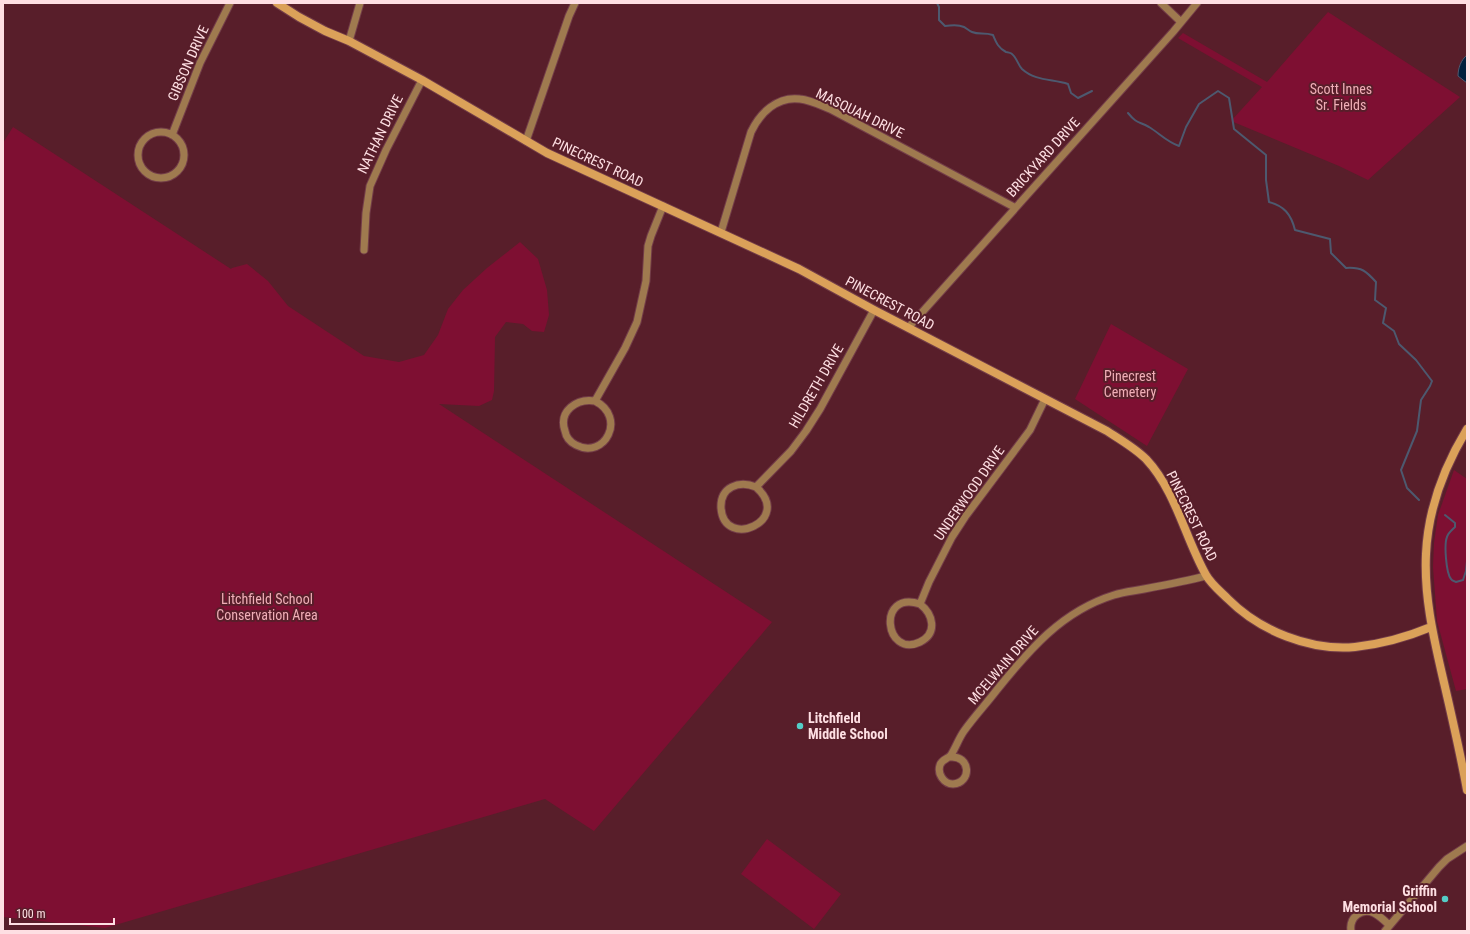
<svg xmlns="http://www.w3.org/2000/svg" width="1470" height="934" font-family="'Roboto Condensed',sans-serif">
<rect width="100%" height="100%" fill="#581e2a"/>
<path fill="#7e0f32" d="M1328,12L1460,97L1368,180L1339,166L1231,121L1262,87L1178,38L1183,33L1267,82Z
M13,127L231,269L232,268L247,264L268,281L288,306L364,356L399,362L424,355L438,335L448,309L463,290L487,268L520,242L538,259L547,290L549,315L544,332L532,331L523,324L506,322L495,337L494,391L492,400L479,406L439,404L772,622L594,831L545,799L105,928L3,917V143Z
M1111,324L1188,369L1147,446L1075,399Z
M1454,470L1467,479V689L1456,691L1437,621L1433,567L1434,543L1438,515Z
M767,839L841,894L814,929L741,874Z"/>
<path fill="#01203d" stroke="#4d596f" d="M1467,55V83L1458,76C1458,68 1461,60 1467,55Z"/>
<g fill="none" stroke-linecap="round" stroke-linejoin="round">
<path stroke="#4d596f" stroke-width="2" d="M937,3L939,7V20L945,26C951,25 958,24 964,27C966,28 969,31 972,32C979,35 984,32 993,35C996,42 998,48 1006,52C1007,52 1011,53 1012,54C1017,58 1018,65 1022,69C1035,81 1052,79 1068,84L1071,93L1078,98L1092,91
M1128,113C1137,124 1138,121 1149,127C1159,133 1167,142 1179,146L1186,127L1199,104L1218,91L1229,98L1234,129L1266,155V180L1269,202C1284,206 1291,214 1295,230L1330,239L1331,253L1346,268C1362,267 1366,271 1376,282L1375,300L1386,308L1383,323L1394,331L1399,344L1416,360L1432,381L1430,386L1421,400L1417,431L1401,470L1407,488L1419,500
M1445,515L1455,523V527C1452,530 1448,533 1447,537C1444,544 1446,573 1451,579C1452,581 1454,581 1456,582L1463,580L1466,571L1467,561"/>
<defs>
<path id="street" d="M1161,3L1181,22
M349,41L360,3
M138 155a23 23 0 1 1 46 0a23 23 0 1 1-46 0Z
M172,135L200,63L230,3
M526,141L569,16L575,3
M721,232L751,132C760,113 777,96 800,99C810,100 820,105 830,109L1014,207
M364,250L366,213L370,186L386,150L422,80
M908,328L1173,32L1197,3
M595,401C627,417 605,460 576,445C570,442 566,437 565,431C558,411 577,398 595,401L625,348L637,322L646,281L648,246L651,236L663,206
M756,487C794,520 724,551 721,508C720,487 739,480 756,487L791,451L806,431L820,409L874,310
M920,604C933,614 938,633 920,642C885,659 876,590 920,604L929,582L952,537L965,517L1030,430L1045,399
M950,757C971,755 972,783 953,784C944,784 937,774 940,765C942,759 948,759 951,755C956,747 959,738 964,731C974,717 986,704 996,691C1029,650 1062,611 1114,595C1124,592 1134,591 1144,589C1165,585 1186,581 1206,576
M1351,931C1349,918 1361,907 1374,913C1380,916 1385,921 1389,925
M1385,931L1439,867L1447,859L1467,846"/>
<path id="secondary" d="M277,3L299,17L325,31L349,41L422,80L547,153L799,269L874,310L1107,431C1121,440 1135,448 1146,459C1176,491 1185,538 1206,575C1211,584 1221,592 1228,599C1260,631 1310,651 1355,647C1382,644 1407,637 1431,627
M1467,429C1444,467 1428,510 1426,554C1424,595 1433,635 1442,674C1451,713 1460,751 1467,790"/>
</defs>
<use href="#street" stroke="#733d48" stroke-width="9"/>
<use href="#secondary" stroke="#733d48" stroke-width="10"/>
<use href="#street" stroke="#9f7a4f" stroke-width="7"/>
<use href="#secondary" stroke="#dba159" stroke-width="8"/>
</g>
<g fill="#54cdc7" stroke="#581e2a" stroke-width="1.5">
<circle cx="800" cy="726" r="4"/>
<circle cx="1445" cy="899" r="4"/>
</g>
<g text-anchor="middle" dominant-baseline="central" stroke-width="4" stroke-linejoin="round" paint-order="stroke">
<g font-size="14" fill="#fedfe3" stroke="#581e2a">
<text transform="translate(188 63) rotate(-66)">GIBSON DRIVE</text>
<text transform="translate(860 113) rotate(26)">MASQUAH DRIVE</text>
<text transform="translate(380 134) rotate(-64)">NATHAN DRIVE</text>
<text transform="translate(1043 157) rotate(-48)">BRICKYARD DRIVE</text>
<text transform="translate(598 162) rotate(25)">PINECREST ROAD</text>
<text transform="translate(890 303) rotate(28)">PINECREST ROAD</text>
<text transform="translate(816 386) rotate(-60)">HILDRETH DRIVE</text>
<text transform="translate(969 493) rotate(-55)">UNDERWOOD DRIVE</text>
<text transform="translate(1192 516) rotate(64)">PINECREST ROAD</text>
<text transform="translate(1003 665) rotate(-49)">MCELWAIN DRIVE</text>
</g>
<g font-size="14" fill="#f0aeb7" stroke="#581e2a">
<text x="1341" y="89">Scott Innes<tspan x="1341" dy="16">Sr. Fields</tspan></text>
<text x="1130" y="376">Pinecrest<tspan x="1130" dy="16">Cemetery</tspan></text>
<text x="267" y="599">Litchfield School<tspan x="267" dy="16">Conservation Area</tspan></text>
</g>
<g font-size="14" font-weight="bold" fill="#fedfe3" stroke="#581e2a" text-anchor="start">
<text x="808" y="718">Litchfield<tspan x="808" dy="16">Middle School</tspan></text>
<text x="1437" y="891" text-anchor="end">Griffin<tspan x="1437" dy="16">Memorial School</tspan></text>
</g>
</g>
<rect width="1470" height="934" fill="none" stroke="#fedfe3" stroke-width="8"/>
<path d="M10 918v6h104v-6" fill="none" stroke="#fedfe3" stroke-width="2"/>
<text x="16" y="918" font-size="12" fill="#fedfe3" stroke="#581e2a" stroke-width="3" paint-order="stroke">100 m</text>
</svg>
